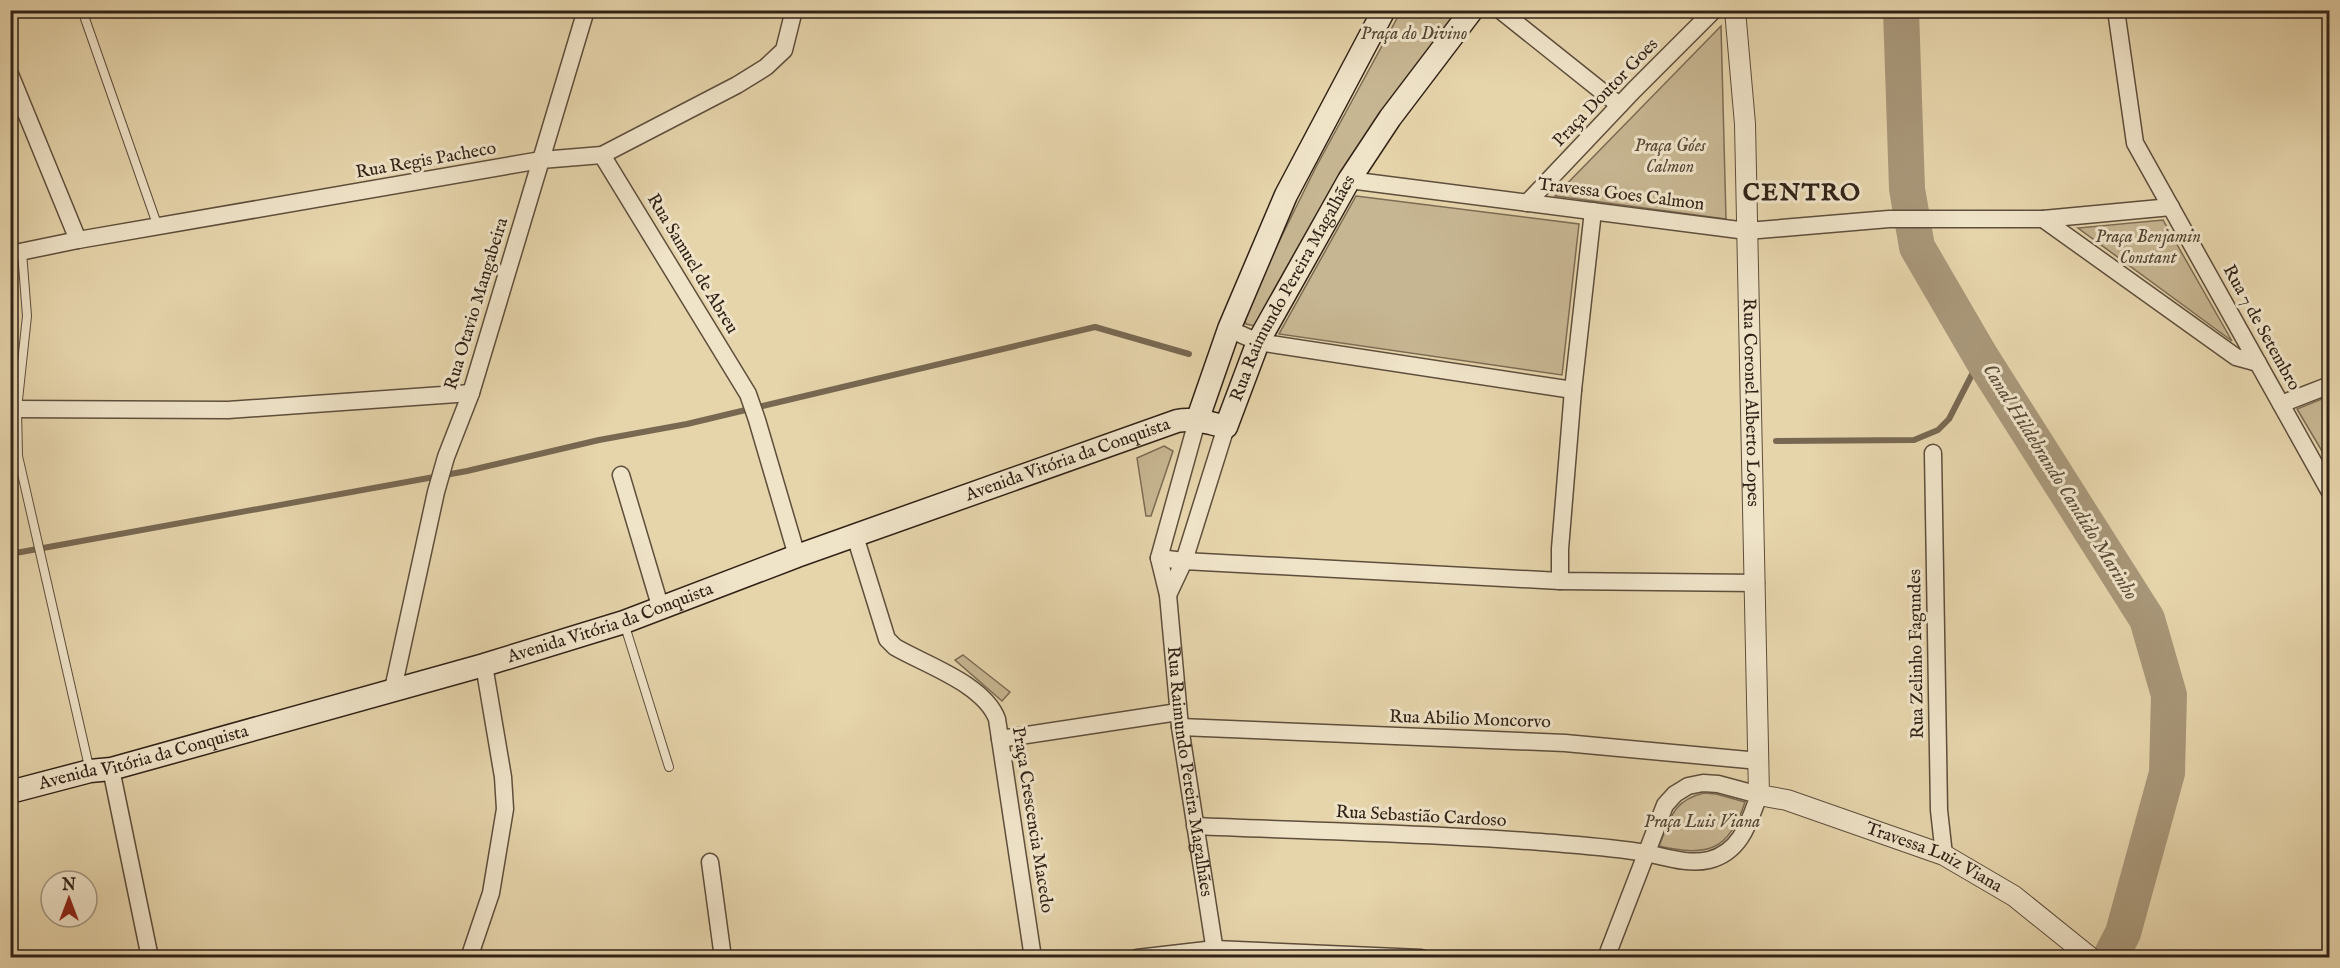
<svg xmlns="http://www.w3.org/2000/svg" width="2340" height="968" font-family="'IM FELL English',serif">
<rect width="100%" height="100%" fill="#e6d4ab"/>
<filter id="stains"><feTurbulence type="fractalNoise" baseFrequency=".00333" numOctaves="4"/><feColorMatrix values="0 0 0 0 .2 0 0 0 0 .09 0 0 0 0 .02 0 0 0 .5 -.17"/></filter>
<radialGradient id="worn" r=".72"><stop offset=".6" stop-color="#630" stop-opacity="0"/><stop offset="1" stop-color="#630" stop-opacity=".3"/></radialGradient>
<path fill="#c7b692" stroke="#7c6c54" stroke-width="1.5" d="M1401,11H1459L1255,326L1246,324L1243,314L1316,167Z
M1721,26L1726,219L1555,196Z
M1356,196L1579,224L1562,375L1279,334Z
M2163,220L2232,341L2078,228Z
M2329,396V463L2297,409Z
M1164,446L1173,451L1151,516H1146L1137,458Z
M963,655L1010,692L1002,701L955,660Z
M1704,793L1716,794L1745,802C1729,851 1708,857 1659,846C1670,819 1673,800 1704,793Z"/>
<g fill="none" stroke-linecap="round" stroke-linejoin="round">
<path stroke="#786852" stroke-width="6" d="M1776,441L1914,440L1938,430L1949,419L1981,357
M10,554L467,471L599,440L687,424L1095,327L1189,354"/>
<path stroke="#a89779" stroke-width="36" d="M1901,10L1907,189L1917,247L1981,357L2147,619L2169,695L2167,773L2123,933L2110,958"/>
<defs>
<path id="service" d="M82,10L158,227
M22,252L27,316L17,409L18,456L90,771
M624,623L669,767"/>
<g id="minor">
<path d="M1500,10L1619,105"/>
<path d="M2116,10L2135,143L2330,492"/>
<path d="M10,74L78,240"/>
<path d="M602,155L748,394L757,420L797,556"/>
<path d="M1349,180L1747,231L1889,219H2043L2171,207"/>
<path d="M1527,203L1634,90L1714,10"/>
<path d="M2043,219L2236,357L2258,363"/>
<path d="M10,254L78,240L541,160L602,155L737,85L766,67L784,50L794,10"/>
<path d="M1229,329L1258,342L1573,390L1593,211"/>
<path d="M2281,404L2330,385"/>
<path d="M10,409L228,410L471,393"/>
<path id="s1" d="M1197,421L1159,558L1168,595L1180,727L1216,958"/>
<path d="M1933,453L1939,810L1944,855"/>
<path d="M621,475L661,609"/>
<path d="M855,536L887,639L895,647C926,665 984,684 997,719L1033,958"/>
<path d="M1159,558L1184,561L1560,581L1756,583"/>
<path d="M1560,581V549L1573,390"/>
<path d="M1168,595L1184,561L1226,427"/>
<path d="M393,689L436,492L446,457L471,393L586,10"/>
<path d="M1180,727L1565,743L1759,761"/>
<path d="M1000,739L1178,712"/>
<path d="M111,769L150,958"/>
<path d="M1195,826C1310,831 1426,833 1541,842C1575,845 1612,847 1646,853C1666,857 1688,865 1709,860C1741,852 1749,822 1759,795L1718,784L1703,783L1688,786L1675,794L1665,805L1606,958"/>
<path d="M710,862L723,958"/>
<path d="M469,958L491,893L505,809L503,777L484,665"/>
<path d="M1137,958L1215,949L1421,958"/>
</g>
<g id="tertiary">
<path id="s2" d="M1735,10L1745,124L1759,795L1787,800L1944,855L2014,896L2091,958"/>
</g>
<g id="secondary">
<path d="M1197,421L1229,329L1286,195L1384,10"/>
<path id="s3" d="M10,792L90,771L111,769L484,665L624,622L797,556L1177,421C1194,418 1210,423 1226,427L1258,342L1349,180L1390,118L1472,10"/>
</g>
</defs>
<use href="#service" stroke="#5e4e3c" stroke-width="10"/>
<use href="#minor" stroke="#5e4e3c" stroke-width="19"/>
<use href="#tertiary" stroke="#5e4e3c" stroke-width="22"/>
<use href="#secondary" stroke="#312217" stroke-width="25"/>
<use href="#service" stroke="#efe3c8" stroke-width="8"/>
<use href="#minor" stroke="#efe3c8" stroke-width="16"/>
<use href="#tertiary" stroke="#efe3c8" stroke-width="20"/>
<use href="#secondary" stroke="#efe3c8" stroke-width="22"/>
</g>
<g text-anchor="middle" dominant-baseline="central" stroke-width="6" stroke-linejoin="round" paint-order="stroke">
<g font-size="18" font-style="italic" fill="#564736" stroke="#efe3c8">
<text x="1414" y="34">Praça do Divino</text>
<text x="1670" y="146">Praça Góes<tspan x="1670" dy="21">Calmon</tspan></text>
<text x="2148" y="237">Praça Benjamin<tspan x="2148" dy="21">Constant</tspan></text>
<text x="1702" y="822">Praça Luis Viana</text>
</g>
<g font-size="18" fill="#312217" stroke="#efe3c8">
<text transform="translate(1606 93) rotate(-46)">Praça Doutor Goes</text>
<text transform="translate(426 161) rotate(-10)">Rua Regis Pacheco</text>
<text transform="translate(1621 195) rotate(7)">Travessa Goes Calmon</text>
<text transform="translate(692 264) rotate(59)">Rua Samuel de Abreu</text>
<text stroke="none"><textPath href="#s3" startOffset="1430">Rua Raimundo Pereira Magalhães</textPath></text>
<text transform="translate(477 304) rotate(-73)">Rua Otavio Mangabeira</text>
<text transform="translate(2261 328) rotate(61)">Rua 7 de Setembro</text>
<text stroke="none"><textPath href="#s2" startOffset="393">Rua Coronel Alberto Lopes</textPath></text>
<text stroke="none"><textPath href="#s3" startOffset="1110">Avenida Vitória da Conquista</textPath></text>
<text stroke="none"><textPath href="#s3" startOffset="624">Avenida Vitória da Conquista</textPath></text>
<text transform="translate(1917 654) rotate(-91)">Rua Zelinho Fagundes</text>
<text transform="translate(1470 720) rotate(2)">Rua Abilio Moncorvo</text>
<text stroke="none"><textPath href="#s3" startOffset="138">Avenida Vitória da Conquista</textPath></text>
<text stroke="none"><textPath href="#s1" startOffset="358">Rua Raimundo Pereira Magalhães</textPath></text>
<text transform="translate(1421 817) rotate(3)">Rua Sebastião Cardoso</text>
<text transform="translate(1032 820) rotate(81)">Praça Crescencia Macedo</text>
<text stroke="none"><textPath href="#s2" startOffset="972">Travessa Luiz Viana</textPath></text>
</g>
<g font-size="20" font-style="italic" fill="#5b4b39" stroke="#efe3c8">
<text transform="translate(2060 482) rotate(58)">Canal Hildebrando Candido Marinho</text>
</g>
<g font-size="24" font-weight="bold" letter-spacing="1.5" fill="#312217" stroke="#efe3c8">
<text x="1802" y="193">CENTRO</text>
</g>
</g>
<rect width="2340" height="968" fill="none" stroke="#e6d4ab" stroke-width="36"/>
<rect x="12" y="12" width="2316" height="944" fill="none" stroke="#312217" stroke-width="3"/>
<rect x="18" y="18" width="2304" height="932" fill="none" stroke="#312217" stroke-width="1.5"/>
<g transform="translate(69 899)"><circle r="28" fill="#efe3c8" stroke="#a39681" stroke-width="1.5"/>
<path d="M0-4.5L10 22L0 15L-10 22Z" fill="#8f2418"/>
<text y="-9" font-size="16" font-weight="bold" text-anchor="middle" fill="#312217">N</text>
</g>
<rect width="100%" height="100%" filter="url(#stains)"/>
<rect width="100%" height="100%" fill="url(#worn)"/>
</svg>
